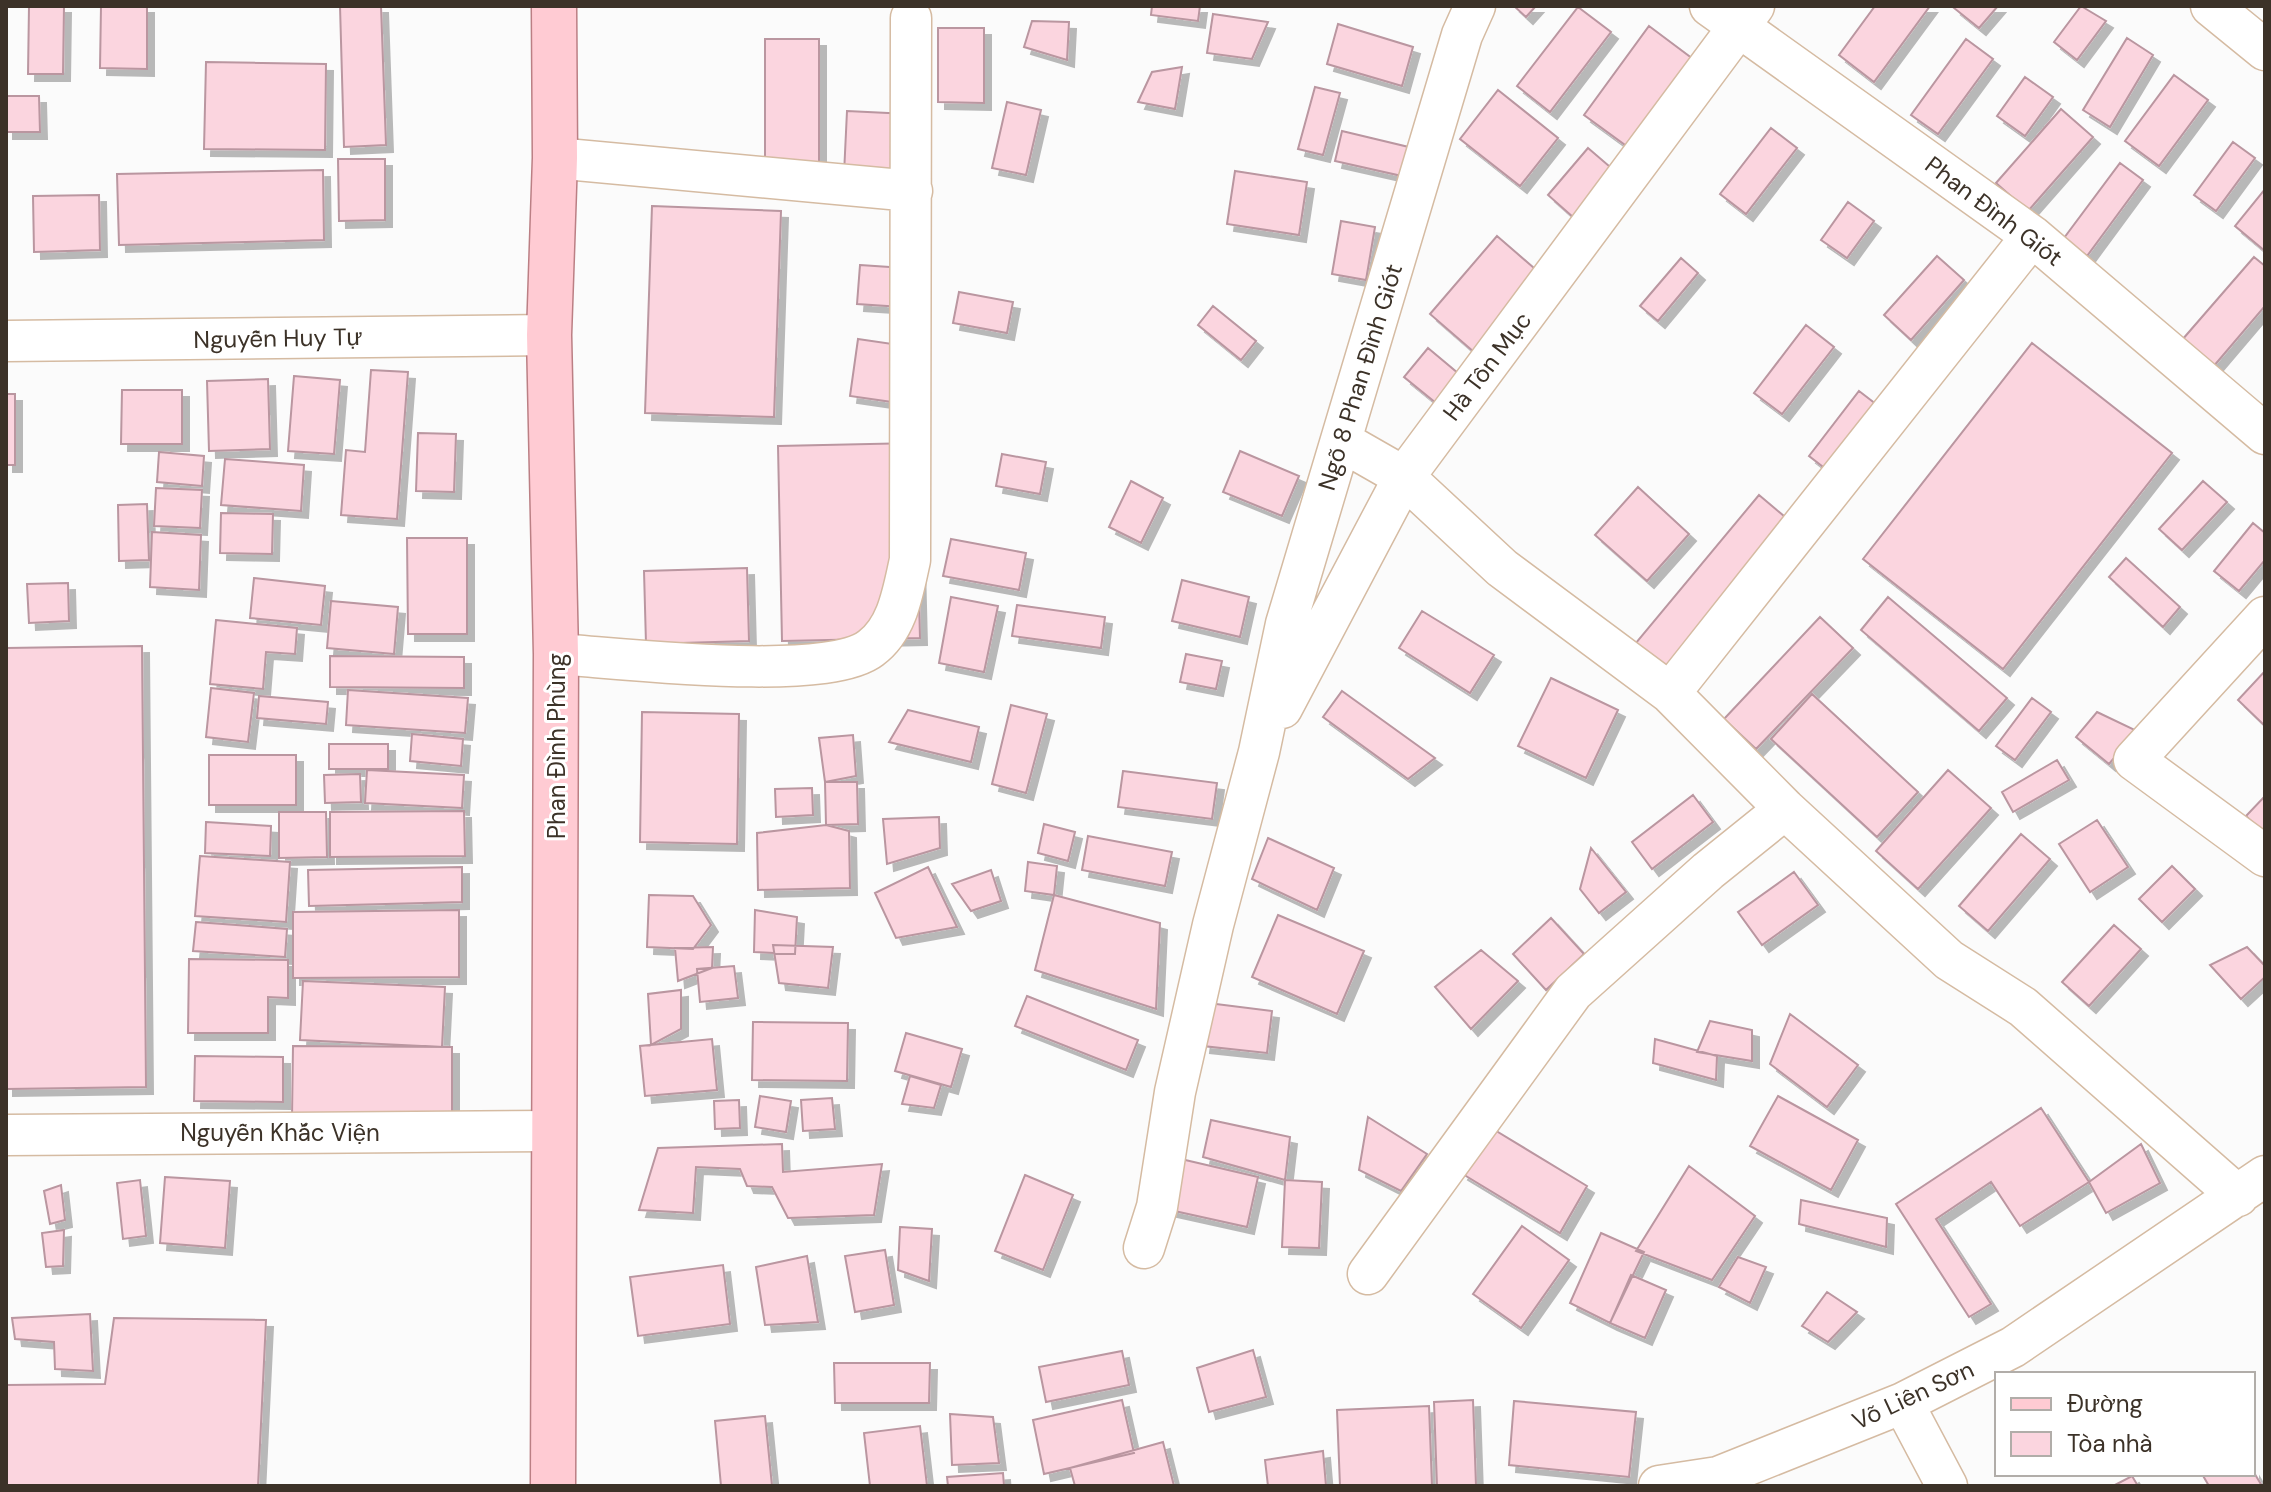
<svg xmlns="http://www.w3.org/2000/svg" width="2271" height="1492" font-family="'DM Sans',sans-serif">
<defs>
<filter id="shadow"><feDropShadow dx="7" dy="7" stdDeviation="0" flood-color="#0004"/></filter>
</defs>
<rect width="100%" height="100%" fill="#fbfbfb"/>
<path fill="#fbd5df" stroke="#ba96a0" stroke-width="2" filter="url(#shadow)" d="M29,6H64L63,74H28Z
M101,6H147V69L100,68Z
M340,6H381L386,145L344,147Z
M1152,6H1200L1198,21L1151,15Z
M1514,6H1536L1526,17Z
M1875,6H1930L1874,82L1839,55Z
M1956,6H1998L1979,28L1954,8Z
M2081,6L2106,21L2077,60L2054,42Z
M1578,7L1611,32L1550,112L1517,86Z
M1213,14L1268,22L1252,59L1207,53Z
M1032,21L1069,22L1067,60L1024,47Z
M1338,24L1413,47L1402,86L1327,64Z
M1649,26L1697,62L1632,150L1584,115Z
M938,28H984V103L938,102Z
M2127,38L2153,55L2110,127L2083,110Z
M765,39H819V180H765Z
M1966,39L1993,59L1938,134L1911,115Z
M206,62L326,64L325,150L204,149Z
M1182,67L1175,109L1138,102L1152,72Z
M2174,75L2208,100L2159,166L2125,141Z
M2025,77L2053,97L2025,136L1997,116Z
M1315,87L1340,93L1323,155L1298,149Z
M1498,90L1558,138L1520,186L1460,139Z
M6,96H39L40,132H6Z
M1007,102L1041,110L1026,175L992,168Z
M2061,109L2093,137L2028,211L1996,183Z
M847,111L908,114L904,198L843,195Z
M1771,128L1797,148L1746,214L1720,194Z
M1342,131L1417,149L1402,176L1335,161Z
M2233,142L2255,158L2216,211L2194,195Z
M1588,148L1623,178L1582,225L1548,195Z
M338,159H385V220L339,221Z
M2120,163L2143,180L2087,256L2064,238Z
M323,170L324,240L119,245L117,174Z
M1235,171L1307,182L1299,235L1227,224Z
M2265,189V251L2235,226Z
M99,195L100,250L34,252L33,196Z
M1848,202L1874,221L1847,258L1821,240Z
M652,206L781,211L774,417L645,413Z
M1341,221L1375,227L1366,280L1332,274Z
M1497,236L1549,281L1482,359L1430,314Z
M1937,256L1964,280L1911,340L1884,315Z
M2254,257L2265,266V306L2213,367L2182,340Z
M1681,258L1698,273L1658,321L1640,306Z
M860,265L919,269L917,308L857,304Z
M959,292L1013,302L1007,333L953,323Z
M1213,306L1256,341L1241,360L1198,325Z
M1806,325L1834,347L1782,414L1754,393Z
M858,339L913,347L906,404L850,396Z
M2032,343L2172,453L2003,669L1863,559Z
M1428,348L1459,374L1436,403L1404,377Z
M371,370L408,372L397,519L341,515L346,450L365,452Z
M294,376L340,380L334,454L288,451Z
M268,379L270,449L209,451L207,381Z
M122,390H182V444H121Z
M1859,391L1881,408L1831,473L1809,456Z
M6,394H15V465H6Z
M418,433L456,434L454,492L416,491Z
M915,443L920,638L782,641L778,446Z
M1240,451L1299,476L1282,516L1223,492Z
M159,452L204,456L202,486L157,482Z
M1002,454L1046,462L1040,494L996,486Z
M225,459L304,465L301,511L221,505Z
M1131,481L1163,498L1141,543L1109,527Z
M2203,481L2227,502L2182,550L2159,529Z
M1638,487L1689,534L1647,581L1595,535Z
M156,488L202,490L200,528L154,526Z
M1759,495L1791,522L1668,671L1635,644Z
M147,504L149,560L119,561L118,505Z
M221,513L273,514L272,554L220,553Z
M2253,523L2265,533V560L2239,591L2214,571Z
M152,532L201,535L199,590L150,587Z
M407,538H467V634H408Z
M951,539L1026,553L1019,590L943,576Z
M2126,558L2180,607L2163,627L2109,577Z
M747,568L749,641L646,644L644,571Z
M254,578L325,586L321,625L250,618Z
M1182,580L1249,597L1240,637L1172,621Z
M68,583L69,621L29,623L27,584Z
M951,597L998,606L984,672L939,663Z
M1888,597L2007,698L1979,731L1861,630Z
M331,601L398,607L394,654L327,648Z
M1017,605L1105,617L1101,648L1012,636Z
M1422,611L1494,655L1470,693L1399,648Z
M1820,617L1853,648L1756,749L1724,719Z
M216,620L297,628L295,654L266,652L263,689L210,684Z
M142,646L146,1087L6,1089V648Z
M1186,654L1222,661L1216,689L1180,682Z
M330,656L464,657V688L330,687Z
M2265,671V724L2264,725L2238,700Z
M1551,678L1618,710L1586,778L1518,746Z
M211,688L254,693L248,742L206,737Z
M348,690L468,698L465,733L346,725Z
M1342,691L1435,758L1408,779L1323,717Z
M1812,694L1918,792L1877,837L1771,739Z
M259,696L328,702L326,724L257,718Z
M2032,698L2051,712L2015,760L1996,746Z
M1011,705L1047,714L1026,793L992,784Z
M908,710L979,727L971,762L889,742Z
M642,712L739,714L737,844L640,842Z
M2097,712L2137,731L2109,764L2076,737Z
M412,734L463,739L461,766L410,761Z
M853,735L856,776L825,782L819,738Z
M329,744H388V769H329Z
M209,755H296V805H209Z
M2057,760L2069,780L2013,812L2002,792Z
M367,770L464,775L462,808L365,803Z
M1948,770L1991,808L1918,889L1876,851Z
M1123,771L1217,783L1212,819L1118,807Z
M360,774L361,802L325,803L324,775Z
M825,782H857L858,824L826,825Z
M812,788L813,815L776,817L775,789Z
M1693,795L1713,822L1652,869L1632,842Z
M2265,796V835L2246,816Z
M464,811L465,856L330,857V812Z
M279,812H326L327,857L279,858Z
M939,817L940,848L887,864L883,819Z
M2097,820L2128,867L2090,892L2059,844Z
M206,822L271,826L270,856L205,853Z
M1044,824L1075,832L1068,861L1038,853Z
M826,825L849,831L850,888L758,890L757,833Z
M2021,834L2050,859L1988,931L1959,906Z
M1088,836L1172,852L1165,886L1082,870Z
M1268,838L1334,868L1317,910L1252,879Z
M1591,848L1626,892L1599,913L1580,889Z
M200,856L290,862L286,922L195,916Z
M1028,862L1057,866L1054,895L1025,891Z
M2172,866L2195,889L2162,922L2139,899Z
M462,867V902L309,906L308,870Z
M928,867L957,927L896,938L875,893Z
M991,870L1001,901L971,911L952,884Z
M1794,872L1818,905L1762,945L1738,912Z
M649,895L693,896L711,925L693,949L647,947Z
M1054,895L1160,923L1156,1009L1035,970Z
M459,910V977L293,978V912Z
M755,910L797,917L795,954L754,952Z
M1278,915L1364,951L1337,1014L1252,977Z
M1551,918L1584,954L1546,990L1513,954Z
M196,922L287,929L285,957L193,951Z
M2114,925L2141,949L2089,1006L2062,982Z
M773,945L833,947L828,988L779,983Z
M713,947L712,968L678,981L675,948Z
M2247,947L2265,966V977L2241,999L2210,965Z
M1481,950L1518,981L1471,1029L1435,987Z
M189,959L288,960V998L268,997V1033H188Z
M734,966L738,998L700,1002L697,969Z
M303,981L445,987L442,1047L300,1040Z
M681,990V1029L651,1045L648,994Z
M1027,996L1138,1040L1126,1070L1015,1026Z
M1208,1003L1272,1011L1267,1053L1203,1046Z
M1790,1014L1858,1065L1827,1107L1770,1064Z
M1710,1021L1752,1030V1061L1697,1052Z
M753,1022L848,1023L847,1081L752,1080Z
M906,1033L962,1049L951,1087L895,1071Z
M712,1039L717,1090L645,1096L640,1046Z
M1655,1039L1717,1056L1716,1080L1653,1063Z
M293,1046L452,1047V1118L292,1117Z
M195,1056L283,1057V1102L194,1101Z
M910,1076L941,1085L934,1108L902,1104Z
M760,1096L791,1101L786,1132L755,1127Z
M1778,1096L1858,1140L1831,1190L1750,1146Z
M832,1098L835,1129L803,1131L801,1100Z
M739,1100L740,1128L715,1129L714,1101Z
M2041,1108L2089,1182L2020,1226L1991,1182L1936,1219L1991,1304L1969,1317L1896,1204Z
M1368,1117L1427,1154L1401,1191L1359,1170Z
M1211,1120L1290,1137L1285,1180L1203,1157Z
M1488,1126L1587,1186L1560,1233L1461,1173Z
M782,1144L783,1172L882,1164L874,1215L788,1218L772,1187L747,1186L740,1169L696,1167L693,1213L639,1210L658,1148Z
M2141,1144L2160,1183L2106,1213L2089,1182Z
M1181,1159L1258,1177L1247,1227L1170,1210Z
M1689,1166L1755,1216L1712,1280L1636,1251Z
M1025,1175L1073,1195L1043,1270L995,1251Z
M165,1177L230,1181L225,1248L160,1243Z
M140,1180L146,1236L123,1239L117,1183Z
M1285,1180L1322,1182L1319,1248L1282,1247Z
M61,1185L65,1220L50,1224L44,1191Z
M1801,1200L1887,1218L1886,1247L1799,1224Z
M1522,1226L1569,1260L1521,1328L1473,1294Z
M900,1227L932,1229L929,1281L898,1270Z
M64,1230L63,1266L46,1267L42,1233Z
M1601,1233L1644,1252L1610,1323L1570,1303Z
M885,1250L894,1305L855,1312L845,1256Z
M807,1256L818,1322L765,1325L756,1267Z
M1738,1257L1766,1267L1750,1303L1719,1287Z
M723,1265L730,1324L638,1336L630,1277Z
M1631,1275L1666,1290L1645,1338L1610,1323Z
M1827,1292L1857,1312L1828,1342L1802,1326Z
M90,1314L93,1371L55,1369L54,1342L15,1339L12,1318Z
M114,1318L266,1320L258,1486H6V1385L105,1384Z
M1253,1350L1266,1397L1209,1412L1197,1368Z
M1122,1351L1129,1385L1046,1402L1039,1367Z
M834,1363H930L929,1403H835Z
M1122,1400L1134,1453L1044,1474L1033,1420Z
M1473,1400L1476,1486H1437L1434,1402Z
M1514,1401L1636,1412L1629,1477L1509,1465Z
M1429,1406L1432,1486H1340L1337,1410Z
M950,1414L993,1417L999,1463L952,1465Z
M765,1416L772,1486H721L715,1421Z
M920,1426L927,1486H870L864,1433Z
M1163,1442L1174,1486H1075L1070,1468Z
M1323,1451L1326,1486H1268L1265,1460Z
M2253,1471L2262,1486H2209L2202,1474H2253Z
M1003,1473L1004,1486H948L947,1477Z
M2132,1476L2138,1486H2113Z"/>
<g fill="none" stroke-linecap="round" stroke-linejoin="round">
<defs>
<path id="minor" d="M1710,6L2032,236L2265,434
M2211,6L2265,50
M555,158L912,191
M6,341L549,335
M1341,441L1404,477L1502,568L1670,693L1785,809L1949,960L2023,1007L2238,1196
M2265,617L2134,760L2265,856
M556,654C620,658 826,683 871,648C898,628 903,591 910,560L911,18
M1670,693L2032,236
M1282,708L1404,477L1754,6
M6,1135L554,1131
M1144,1248L1157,1207L1175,1092L1213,925L1259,752L1286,624L1462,35L1475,6
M1368,1274L1573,992L1708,871L1785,809
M1903,1403L1947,1486
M1659,1486L1718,1477L1903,1403L2013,1347L2265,1176"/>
<path id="major" d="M553,1486L556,654L549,335L555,158L554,6"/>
</defs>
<use href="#minor" stroke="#d5bba2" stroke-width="43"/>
<use href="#major" stroke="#bb7f84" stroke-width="47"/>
<use href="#minor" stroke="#fff" stroke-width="40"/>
<use href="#major" stroke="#ffcbd3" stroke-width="44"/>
</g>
<g text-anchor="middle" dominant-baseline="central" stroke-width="6" stroke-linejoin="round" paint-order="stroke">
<g font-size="24" fill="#3c3228" stroke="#fff">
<text transform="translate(1994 211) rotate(37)">Phan Đình Giót</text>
<text transform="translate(278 338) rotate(-1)">Nguyễn Huy Tự</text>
<text transform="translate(1487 366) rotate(-53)">Hà Tôn Mục</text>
<text transform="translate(1360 377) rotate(-73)">Ngõ 8 Phan Đình Giót</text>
<text transform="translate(556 746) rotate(-90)">Phan Đình Phùng</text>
<text x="280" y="1132">Nguyễn Khắc Viện</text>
<text transform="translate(1913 1395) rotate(-25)">Võ Liên Sơn</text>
</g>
</g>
<rect width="2271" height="1492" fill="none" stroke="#3c3228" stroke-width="16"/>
<rect x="1995" y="1372" width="260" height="104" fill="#ffffff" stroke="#b1ada9" stroke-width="2"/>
<rect x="2011" y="1398" width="40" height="12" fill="#ffcbd3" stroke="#b1ada9" stroke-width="2"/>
<text x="2067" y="1412" font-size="24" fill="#3c3228">Đường</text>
<rect x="2011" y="1432" width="40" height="24" fill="#fbd5df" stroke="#b1ada9" stroke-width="2"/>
<text x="2067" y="1452" font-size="24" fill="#3c3228">Tòa nhà</text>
</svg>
